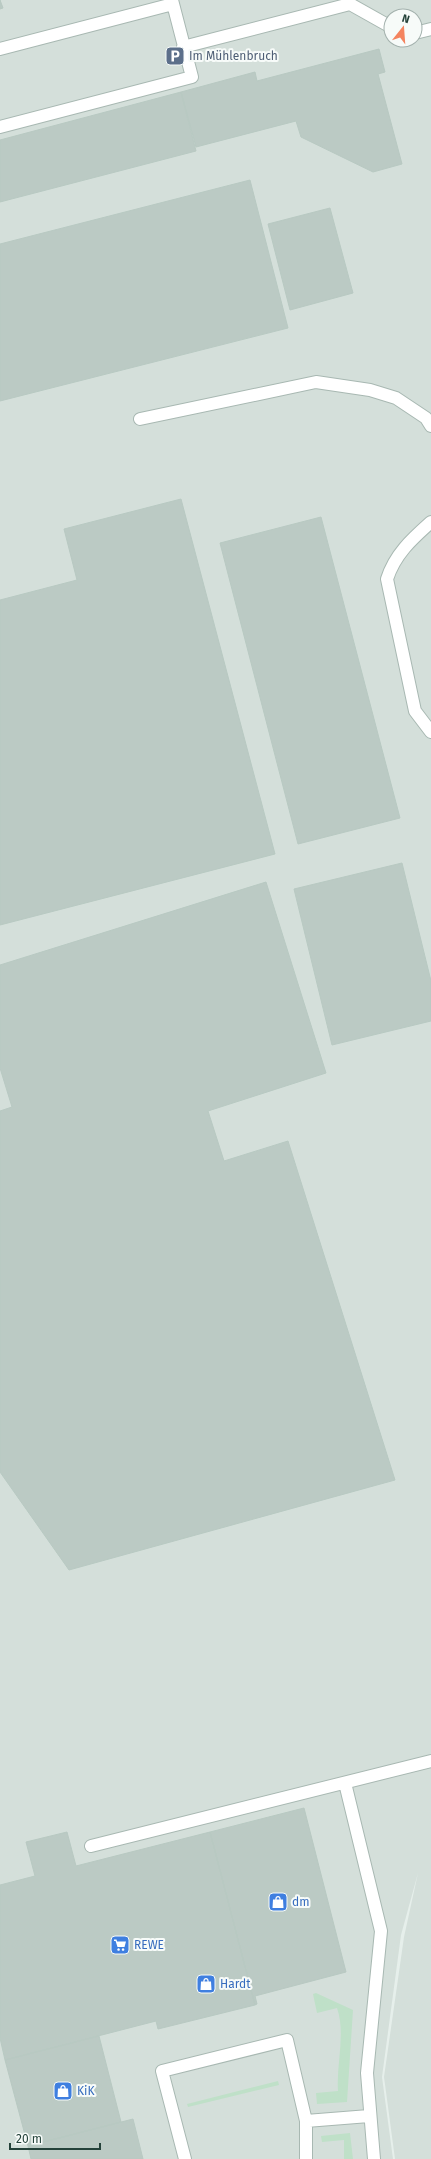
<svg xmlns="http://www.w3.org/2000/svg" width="431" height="2159" font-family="'Fira Sans',sans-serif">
<rect width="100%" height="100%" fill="#e6efeb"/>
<path fill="#d4dfda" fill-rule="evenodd" d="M0,0H431V2159H395L384,2077L404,1937L418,1873L401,1935L382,2077L393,2159H0ZM391,16H415V40H391Z"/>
<path fill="#bfe0c8" d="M316,1993L353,2010L347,2102L317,2104L316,2093L338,2091C336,2064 346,2034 337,2008L317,2013L313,1994Z
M278,2081L279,2085L188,2107L187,2104Z
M350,2133L353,2159H344V2140L322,2142L321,2136Z"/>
<path fill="#bbcac4" stroke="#b8c9c2" d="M0,0L3,8L0,9Z
M379,49L385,72L378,74L402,164L373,172L301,137L296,121L196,147L181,92L255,72L257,81Z
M181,92L196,151L0,202V140Z
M250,180L288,328L0,401V244Z
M330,208L353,293L290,310L268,224Z
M181,499L275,854L0,925V600L77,580L64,529Z
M321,517L400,818L298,844L220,543Z
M402,863L431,981V1021L332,1045L294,889Z
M266,882L326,1073L208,1111L224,1161L288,1141L395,1480L69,1570L0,1472V1111L12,1107L0,1068V965Z
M304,1808L346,1972L255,1996L257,2004L255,2005L210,1832Z
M67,1832L76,1866L210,1832L255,2005L158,2029L156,2021L5,2060L0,2038V1885L35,1876L26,1842Z
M99,2036L121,2122L28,2146L5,2060Z
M133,2119L143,2159H31L28,2146Z"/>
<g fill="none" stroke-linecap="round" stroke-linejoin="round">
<defs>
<path id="lane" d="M415,33L431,29
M183,47L350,4L391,27
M0,49L173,4
M0,127L192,77L172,0
M140,419L316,382L370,390L396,398L426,418L431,426
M431,522C412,539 395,554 387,579L415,711L431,732
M345,1783L381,1931L367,2073L374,2159
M91,1846L431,1761
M306,2121L369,2116
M185,2159L162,2071L287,2040L306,2121V2159"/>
</defs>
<use href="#lane" stroke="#a8b8b2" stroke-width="14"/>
<use href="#lane" stroke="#fff" stroke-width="12"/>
</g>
<defs>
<symbol id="parking-square" viewBox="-11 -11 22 22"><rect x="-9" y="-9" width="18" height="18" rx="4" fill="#5c6f8a" stroke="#f7fbf9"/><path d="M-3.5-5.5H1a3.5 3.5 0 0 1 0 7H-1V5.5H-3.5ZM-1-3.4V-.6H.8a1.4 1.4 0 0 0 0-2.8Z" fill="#fff"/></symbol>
<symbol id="shop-square" viewBox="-11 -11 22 22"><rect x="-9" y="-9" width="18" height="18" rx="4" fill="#3f7fe0" stroke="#f7fbf9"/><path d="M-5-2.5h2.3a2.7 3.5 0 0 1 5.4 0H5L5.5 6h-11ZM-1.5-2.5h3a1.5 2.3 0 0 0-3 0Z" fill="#fff"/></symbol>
<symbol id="supermarket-square" viewBox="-11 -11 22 22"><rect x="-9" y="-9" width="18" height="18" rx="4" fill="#3f7fe0" stroke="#f7fbf9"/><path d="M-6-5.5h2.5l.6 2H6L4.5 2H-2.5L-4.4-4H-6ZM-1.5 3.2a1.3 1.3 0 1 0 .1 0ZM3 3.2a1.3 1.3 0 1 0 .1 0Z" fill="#fff"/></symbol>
</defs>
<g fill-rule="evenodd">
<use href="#parking-square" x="164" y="45" width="22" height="22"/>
<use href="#shop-square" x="267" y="1891" width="22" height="22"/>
<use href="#supermarket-square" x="109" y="1934" width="22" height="22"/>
<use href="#shop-square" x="195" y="1973" width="22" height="22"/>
<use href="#shop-square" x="52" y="2080" width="22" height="22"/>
</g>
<g text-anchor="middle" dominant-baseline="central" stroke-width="4" stroke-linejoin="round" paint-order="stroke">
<g font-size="12" fill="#4e5e75" stroke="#f7fbf9" text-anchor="start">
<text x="189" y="56">Im Mühlenbruch</text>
</g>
<g font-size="12" fill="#366cbe" stroke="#f7fbf9" text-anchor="start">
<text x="292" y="1902">dm</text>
<text x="134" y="1945">REWE</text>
<text x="220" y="1984">Hardt</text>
<text x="77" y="2091">KiK</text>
</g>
</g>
<g transform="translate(403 28) rotate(17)"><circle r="19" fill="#f7fbf9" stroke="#a3b1ad"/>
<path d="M0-3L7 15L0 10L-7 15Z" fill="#f4845f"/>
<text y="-6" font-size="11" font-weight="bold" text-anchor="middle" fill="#24423a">N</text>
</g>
<path d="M10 2143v6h90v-6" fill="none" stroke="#24423a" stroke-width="2"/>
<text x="16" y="2143" font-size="12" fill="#24423a" stroke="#f7fbf9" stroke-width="3" paint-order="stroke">20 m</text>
</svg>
